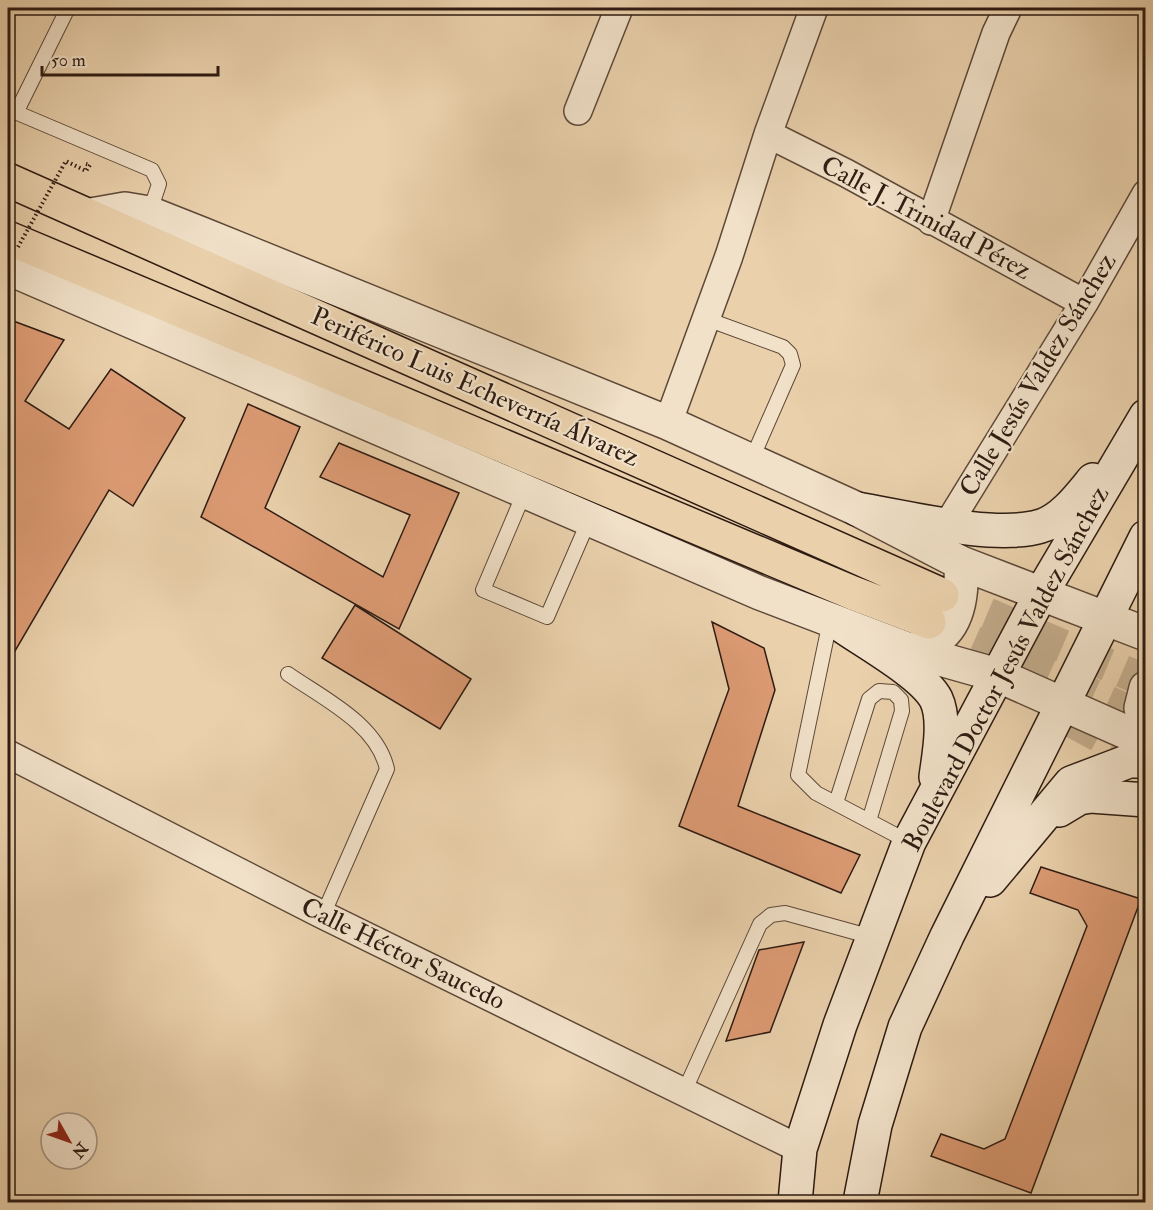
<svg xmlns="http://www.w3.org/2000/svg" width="1153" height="1210" font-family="'IM FELL Double Pica',serif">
<rect width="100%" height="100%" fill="#ead1ac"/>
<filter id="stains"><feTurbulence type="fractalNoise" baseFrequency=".00333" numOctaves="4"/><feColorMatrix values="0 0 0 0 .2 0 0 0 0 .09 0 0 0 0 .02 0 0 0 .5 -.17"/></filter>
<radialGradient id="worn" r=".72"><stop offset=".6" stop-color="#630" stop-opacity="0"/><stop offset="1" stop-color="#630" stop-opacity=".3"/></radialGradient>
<path fill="#dd9b74" stroke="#2e1b12" stroke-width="1.5" d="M8,319L64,340L25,401L69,429L111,369L185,418L133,506L109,490L8,663Z
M248,404L300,427L265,508L383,577L410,515L320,477L339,443L459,493L399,629L201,517Z
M355,605L471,679L440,729L322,658Z
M712,622L764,648L775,690L738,806L860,855L841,893L679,826L729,689Z
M1041,867L1141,899L1031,1193L931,1156L941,1134L984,1149L1005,1139L1087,926L1078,910L1030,893Z
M804,942L770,1032L726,1041L759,950Z"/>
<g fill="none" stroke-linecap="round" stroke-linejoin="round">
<path stroke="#c4ad8d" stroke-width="33" stroke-dasharray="33 16" stroke-linecap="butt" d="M942,595L1146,681
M929,622L1146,719
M1070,720L1146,761"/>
<defs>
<path id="service" d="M8,109L152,170L159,184L149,214
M16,113L68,8
M704,318L783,347L790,354L793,365L751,461
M525,491L483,590L547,617L589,520
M830,621L798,775L816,793L909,842
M288,674C324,699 377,724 387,769L323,915
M836,803L869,699L879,691L893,692L901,700L902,711L869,821
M684,1092L760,924L771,915L785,913L872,937
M8,1200L12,1202"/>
<path id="minor" d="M578,111L619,8
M768,134L846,173L1084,303
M931,221L996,33L1008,8
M668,423L729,256L768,134L814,8
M948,524L1084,303L1146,194
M8,754L323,915L800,1149"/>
<path id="tertiary" d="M91,215L125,209L149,213L202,234L668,423L857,509L961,563L1146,634
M8,268L760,593L912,651L997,675L1146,741
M912,651C920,647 931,644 938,638C961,621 962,588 961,563
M1146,688L1141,708L1146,729"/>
<path id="secondary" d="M857,509C905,517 996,540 1041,526C1062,520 1080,496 1093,480
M841,625C865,642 923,674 936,699C946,720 939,754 936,777
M1059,810L1079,798L1091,796L1146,800
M990,880L1071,783L1129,761H1146
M795,1202L800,1149L840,1025L909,842L1042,592L1146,416
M860,1202L875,1125L905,1027L947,936L1146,537"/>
<path id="trunk" d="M8,180L942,595
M8,238L853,593L929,622"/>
</defs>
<use href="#service" stroke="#5d4838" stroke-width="16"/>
<use href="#minor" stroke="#5d4838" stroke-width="30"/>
<use href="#tertiary" stroke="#5d4838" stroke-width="36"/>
<use href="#secondary" stroke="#2e1b12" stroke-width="36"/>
<use href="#trunk" stroke="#2e1b12" stroke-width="36"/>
<path stroke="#2e1b12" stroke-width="4" stroke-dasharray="1.5 3" stroke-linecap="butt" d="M62,168L66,161L86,171L90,165L86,164"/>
<use href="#service" stroke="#f1e1c9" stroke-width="14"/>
<use href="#minor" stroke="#f1e1c9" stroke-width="27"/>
<use href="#tertiary" stroke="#f1e1c9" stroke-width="33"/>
<use href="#secondary" stroke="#f1e1c9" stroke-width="33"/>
<use href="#trunk" stroke="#ead1ac" stroke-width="33"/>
<path stroke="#2e1b12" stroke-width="4" stroke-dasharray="1.5 3" stroke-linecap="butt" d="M18,247L62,168"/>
</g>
<g text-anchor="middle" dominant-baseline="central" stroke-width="4.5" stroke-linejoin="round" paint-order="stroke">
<g font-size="26" fill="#2e1b12" stroke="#f1e1c9">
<text transform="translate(926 218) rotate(28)">Calle J. Trinidad Pérez</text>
<text transform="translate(1038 375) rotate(-59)">Calle Jesús Valdez Sánchez</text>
<text transform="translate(475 387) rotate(24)">Periférico Luis Echeverría Álvarez</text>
<text transform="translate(1006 669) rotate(-62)">Boulevard Doctor Jesús Valdez Sánchez</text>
<text transform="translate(403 954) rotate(26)">Calle Héctor Saucedo</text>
</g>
</g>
<rect width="1153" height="1210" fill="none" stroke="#ead1ac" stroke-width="30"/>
<rect x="9" y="9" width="1135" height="1192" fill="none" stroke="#2e1b12" stroke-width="3"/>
<rect x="15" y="15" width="1123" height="1180" fill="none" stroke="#2e1b12" stroke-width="1.5"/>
<g transform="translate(69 1141) rotate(130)"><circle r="28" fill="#f1e1c9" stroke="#a39280" stroke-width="1.5"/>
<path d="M0-4.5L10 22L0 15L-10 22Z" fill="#8f2418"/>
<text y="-9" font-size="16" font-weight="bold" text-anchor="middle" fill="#2e1b12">N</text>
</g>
<path d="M42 66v9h176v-9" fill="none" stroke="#2e1b12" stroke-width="3"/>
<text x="51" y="66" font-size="18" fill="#2e1b12" stroke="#f1e1c9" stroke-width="4.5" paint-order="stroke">50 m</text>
<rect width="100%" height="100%" filter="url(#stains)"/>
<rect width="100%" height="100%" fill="url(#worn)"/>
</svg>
